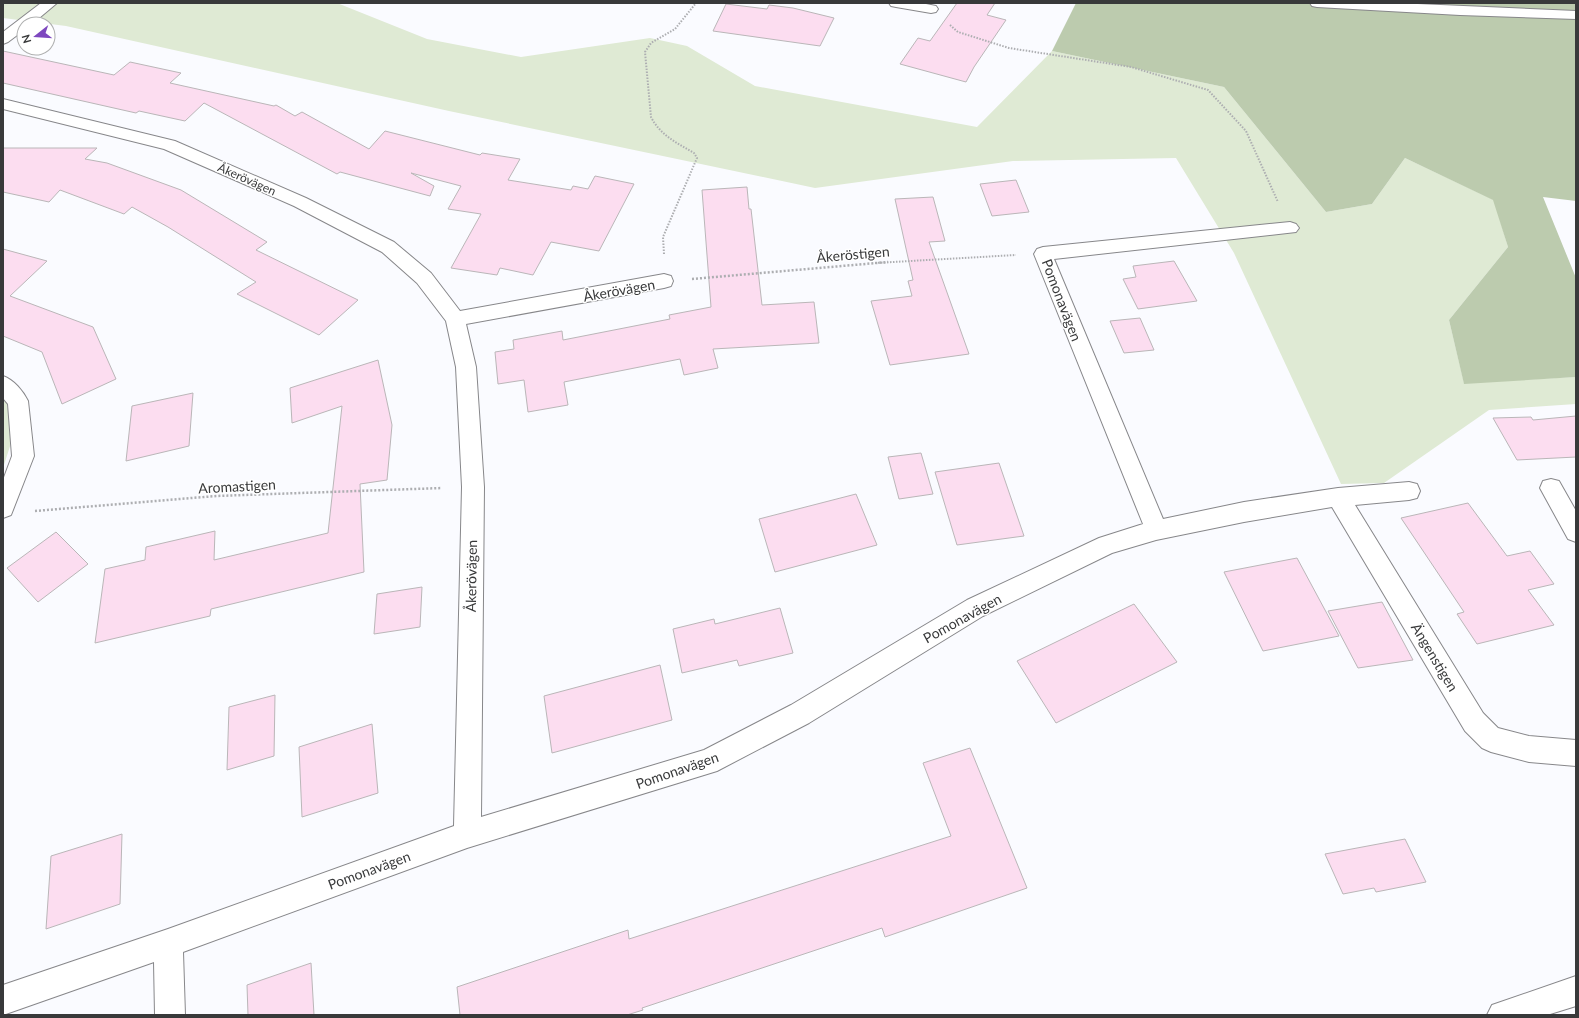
<svg xmlns="http://www.w3.org/2000/svg" width="1579" height="1018" font-family="Lato,sans-serif">
<rect width="100%" height="100%" fill="#fafbff"/>
<path fill="#dfead4" d="M3,3H337L427,39L521,57L650,38L687,46L755,86L977,127L1052,51L1224,87L1326,212L1372,204L1405,158L1494,200L1508,247L1449,320L1464,383L1576,377V404L1489,410L1384,483L1341,484L1234,253L1176,158L1013,161L815,188L449,111L66,26L3,18Z
M3,398L7,402L12,440L3,468Z"/>
<path fill="#bccbae" d="M1076,3H1576V201L1543,197L1576,278V377L1464,384L1449,320L1508,247L1493,200L1405,158L1372,204L1326,212L1224,87L1052,51Z"/>
<path fill="#fcddf0" stroke="#bab6b8" d="M957,3H995L987,15L1006,20L974,67L966,82L900,64L918,38L930,41Z
M726,4L767,9L769,5L793,8L834,18L820,46L713,31Z
M3,51L114,75L130,62L181,73L170,83L274,106L276,105L295,116L302,112L369,149L385,131L480,155L482,153L520,159L508,180L571,190L573,186L588,189L595,176L634,184L599,251L551,242L533,275L500,268L497,275L451,268L481,214L448,209L461,186L411,173L434,186L430,196L340,172L337,174L204,103L185,121L139,111L136,113L3,83Z
M3,148H97L85,159L107,163L181,190L267,242L256,250L358,300L319,335L237,294L256,282L168,227L132,207L124,214L60,190L49,202L3,192Z
M1016,180L1029,212L992,216L980,184Z
M747,187L749,209H751L762,305L814,302L819,343L713,349L718,368L684,375L680,359L564,382L568,405L528,412L524,380L498,384L495,352L514,349L513,340L562,331L563,340L670,319L669,315L711,307L702,190Z
M933,197L945,241L929,242L969,354L890,365L871,301L912,296L908,281L913,280L895,199Z
M3,249L47,261L10,296L93,327L116,379L62,404L42,352L3,336Z
M1174,261L1197,301L1138,309L1123,279L1136,277L1133,266Z
M1140,318L1154,350L1124,353L1110,321Z
M378,360L392,425L387,480L360,484L364,572L211,609L210,616L95,643L105,569L145,560L146,547L215,531L214,560L328,533L342,406L292,423L290,388Z
M193,393L189,446L126,461L132,406Z
M1576,416V457L1517,460L1493,418L1531,417L1533,420Z
M921,453L933,494L899,499L888,457Z
M999,463L1024,536L957,545L935,472Z
M856,494L877,545L775,572L759,519Z
M1468,503L1507,556L1530,551L1554,584L1528,590L1554,625L1477,644L1457,614L1464,612L1401,518Z
M56,532L88,564L38,602L7,568Z
M1297,558L1339,636L1263,651L1224,572Z
M422,587L420,627L374,634L377,594Z
M1382,602L1413,660L1358,668L1328,611Z
M1134,604L1177,662L1056,723L1017,661Z
M780,608L793,653L739,666L737,660L682,673L673,629L714,619L715,624Z
M660,665L672,720L552,753L544,696Z
M275,695L274,756L227,770L229,707Z
M372,724L378,793L302,817L299,747Z
M970,748L1027,888L885,937L882,928L642,1008L643,1010L627,1015H460L457,987L628,930L629,939L951,836L923,763Z
M122,834L120,904L46,929L51,856Z
M1405,839L1426,882L1376,892L1374,888L1343,894L1325,854Z
M311,963L314,1015H248L247,985Z"/>
<g fill="none" stroke-linecap="round" stroke-linejoin="round">
<defs>
<path id="minor" d="M41,3H57L32,24H24V30L8,42L3,44V32Z
M889,3H921L936,6L938,9L936,12L931,13L896,7L891,6Z
M1310,3H1395L1576,11V19L1460,15L1317,7L1312,6Z
M3,99L175,141L306,198L394,242L431,273L460,311L664,274L671,276L673,281L671,286L664,288L466,324L476,367L484,487L481,817L704,750L791,705L967,600L1099,538L1143,524L1034,254L1037,249L1043,247L1290,222L1296,224L1299,228L1296,232L1054,259L1163,519L1244,502L1338,488L1409,482L1417,484L1420,491L1417,498L1409,500L1355,505L1483,713L1498,728L1529,736L1576,740V766L1529,762L1491,752L1482,748L1465,731L1332,507L1244,522L1156,540L1112,553L983,616L809,723L717,771L467,848L183,952L185,1015H155L154,962L3,1015V985L168,929L454,826L462,487L456,367L446,321L417,283L382,252L294,206L164,149L3,109Z
M3,376C14,380 23,391 28,401L34,456L11,515L3,518V480L12,456L8,404L3,398Z
M1551,479L1559,481L1576,511V542L1568,539L1540,488L1543,481Z
M1576,976V1006L1547,1015H1487L1492,1005Z"/>
</defs>
<use href="#minor" stroke="#87878a" stroke-width="2"/>
<path stroke="#adaeb1" stroke-width="2" stroke-dasharray="1.5 1.5" stroke-linecap="butt" d="M950,25L958,32L1009,48L1131,67L1208,90L1246,131L1278,202
M664,254L663,237L697,158L694,153C677,143 660,135 651,117L645,52L651,43L675,29L696,3
M875,263L1016,255"/>
<path stroke="#adaeb1" stroke-width="2.5" stroke-dasharray="2 2" stroke-linecap="butt" d="M692,279L888,262
M35,511L216,496L442,488"/>
<use href="#minor" fill="#fff" fill-rule="evenodd"/>
</g>
<g text-anchor="middle" dominant-baseline="central" stroke-width="3" stroke-linejoin="round" paint-order="stroke">
<g font-size="12" fill="#38393a" stroke="#fff">
<text transform="translate(247 179) rotate(24)">Åkerövägen</text>
</g>
<g font-size="14" fill="#38393a" stroke="#fff">
<text transform="translate(853 254) rotate(-5)">Åkeröstigen</text>
<text transform="translate(619 290) rotate(-10)">Åkerövägen</text>
<text transform="translate(1062 300) rotate(69)">Pomonavägen</text>
<text transform="translate(237 486) rotate(-3)">Aromastigen</text>
<text transform="translate(471 576) rotate(-89)">Åkerövägen</text>
<text transform="translate(962 618) rotate(-29)">Pomonavägen</text>
<text transform="translate(1435 657) rotate(59)">Ängenstigen</text>
<text transform="translate(677 770) rotate(-19)">Pomonavägen</text>
<text transform="translate(369 870) rotate(-20)">Pomonavägen</text>
</g>
</g>
<rect width="1579" height="1018" fill="none" stroke="#38393a" stroke-width="8"/>
<g transform="translate(36 36) rotate(253)"><circle r="19" fill="#ffffff" stroke="#afb0b0"/>
<path d="M0-3L7 15L0 10L-7 15Z" fill="#7e48bf"/>
<text y="-6" font-size="11" font-weight="bold" text-anchor="middle" fill="#38393a">N</text>
</g>
</svg>
